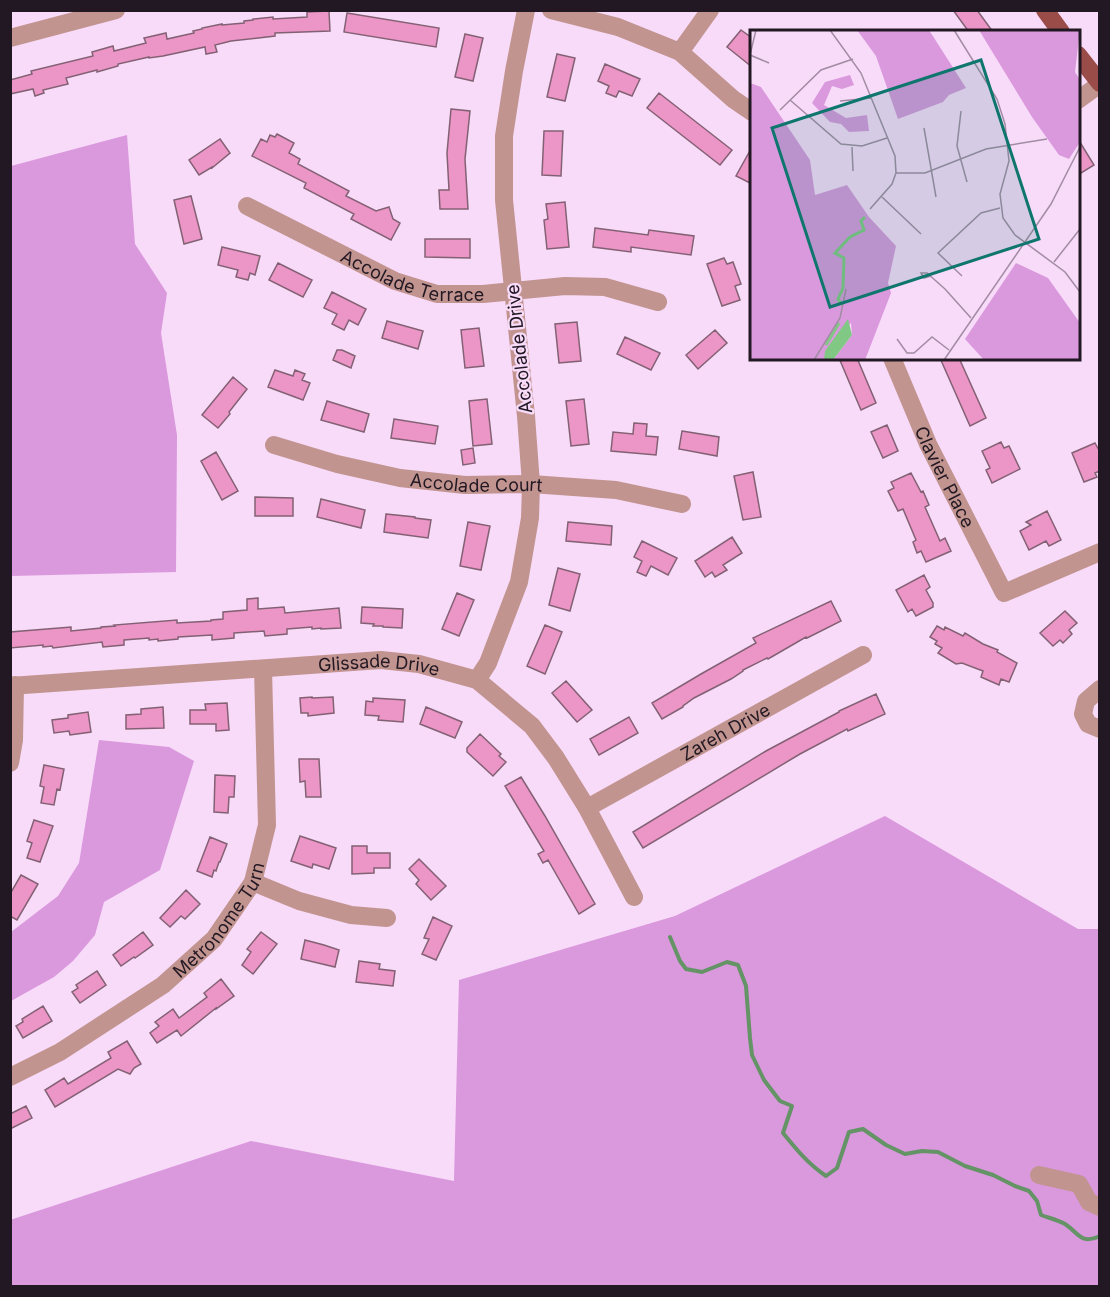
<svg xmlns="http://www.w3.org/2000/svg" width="1110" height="1297" font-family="Inter,sans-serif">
<rect width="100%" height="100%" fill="#f8daf9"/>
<path fill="#da98dd" d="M127,135L135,244L167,293L161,333L177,435L176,572L11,576V166Z
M99,740L169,747L194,761L160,870L104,902L95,935L73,961L54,977L11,1001V932L58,896L79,863Z
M885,816L1078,929H1099V1286H11L10,1220L251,1141L454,1181L459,980L675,916Z"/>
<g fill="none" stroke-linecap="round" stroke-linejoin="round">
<path stroke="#649366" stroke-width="4" d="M670,937L680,961L686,969L702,972L727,962L738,965L746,986L750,1038L752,1055L764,1080L780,1101L792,1106L783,1133C796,1149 808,1164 826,1176L837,1168L849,1132L863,1129L886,1145L905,1154L922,1151L938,1152L965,1166L993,1175L1015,1186L1029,1191L1037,1201L1041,1215C1049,1218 1058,1220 1065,1224C1079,1233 1080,1245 1100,1236"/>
</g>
<path fill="#ec95c7" stroke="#836174" stroke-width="1.5" d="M953,10H977L993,32H969Z
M329,11L330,31L275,33V36L231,41L215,45L217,52L206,54L205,47L163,56L149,58V57L118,64V66L97,72V70L66,78L68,84L43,90L44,93L35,96L33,89L10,94V80L32,74L31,71L93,56L92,52L113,46L114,51L146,43L144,38L166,33L167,39L194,33L193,31L202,29V28L222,24V25L244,23V21L253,20V19L273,17V19L307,17V12Z
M347,13L439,28L436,47L344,32Z
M741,30L752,38V67L727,47Z
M465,34L483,38L473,81L455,77Z
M557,54L575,58L565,101L547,97Z
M605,64L640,79L632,96L619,91L616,97L606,93L609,86L598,81Z
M659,93L732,150L720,165L647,108Z
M451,109L470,111L465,159L468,209H440L439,190H449L447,153Z
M544,131H563L561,176L542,175Z
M277,134L294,143L289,153L300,159L298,164L349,191L346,196L376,211L389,207L393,219L400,223L391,240L351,219L354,214L304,188L306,183L252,156L261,139L267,142L270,135L275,137Z
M220,139L230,153L212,168V167L199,175L189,160Z
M1078,139L1094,165L1078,175Z
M752,147V184L736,176Z
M191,196L202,239L184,244L174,200Z
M565,202L569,247L547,249L544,220L548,219L546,204Z
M595,228L648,235L649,230L694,236L691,255L631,247V252L593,247Z
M425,239H470V258L425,257Z
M222,247L260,256L255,275L250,273L248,280L236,277L238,270L218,265Z
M724,258L727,264L733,262L741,284L735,286L740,300L722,306L707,264Z
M278,263L312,280L303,297L269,280Z
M332,292L366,309L358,325L349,320L344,330L332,324L337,314L324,308Z
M387,321L423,331L418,349L382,338Z
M577,322L581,361L559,363L555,324Z
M479,328L484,366L465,368L461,330Z
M715,330L727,343L698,369L686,355Z
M625,337L660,353L651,370L617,354Z
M337,350H342L355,356L351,368L333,360Z
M839,358H857L876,403L861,410Z
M940,358H959L986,418L970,426Z
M275,370L293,376L295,370L305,374L302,380L310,383L303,400L268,387Z
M233,377L247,389L229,412L230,414L218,428L202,415Z
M487,399L492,444L473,446L469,401Z
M584,399L589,444L571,446L566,401Z
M327,401L369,414L364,432L321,420Z
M394,419L438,426L435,444L391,438Z
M634,423L647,424L646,436L658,437L656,455L611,451L613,432L633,434Z
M887,425L898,451L883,458L871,432Z
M682,431L719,437L717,456L679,449Z
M1001,442L1004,448L1009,446L1020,469L992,483L986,470L990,468L982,451Z
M1095,443L1100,452V471L1095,473L1097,477L1084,482L1072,453Z
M473,448L475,463L463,465L461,450Z
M216,452L238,491L222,500L201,461Z
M753,472L761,517L743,520L734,476Z
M911,473L921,492L923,491L929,505L925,507L940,541L945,538L951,551L926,562L921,551L917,553L913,542L916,540L903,509L898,511L888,491L894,488L891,482Z
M255,497L293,498V516H255Z
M321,499L365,510L361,528L317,517Z
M1047,511L1061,540L1049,546L1046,541L1029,550L1020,531L1031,525L1026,522Z
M386,514L415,517V518L431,520L428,538L384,532Z
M468,522L490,526L481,570L460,566Z
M568,522L612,526L611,545L566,541Z
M732,537L742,553L723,565L727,570L715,577L712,572L705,577L695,561Z
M642,541L677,558L668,575L651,566L646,576L637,572L642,561L634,557Z
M558,568L580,574L570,611L549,605Z
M924,575L930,587L926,590L933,603V607L916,616L912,609L908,612L896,590Z
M457,593L474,600L459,636L442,629Z
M258,598V609L284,607L285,613L339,608L341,628L321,629V628L312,629V627L287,629V634L265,636L264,631L234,633V638L212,640V635L178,637V639L158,641V639L149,640V638L124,640V645L103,647L102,642L53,648L52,646L43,647V645L10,648V632L71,627V631L101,628V627L115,626L114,625L177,620V623L211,621V620L223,619V612L247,610V599Z
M831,601L841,621L807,638L806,637L768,659L767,658L743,670V671L731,679L694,698L683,706V707L662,719L652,703L701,674L756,643L753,638Z
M362,607L403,609L402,628L383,627V626H373L374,624L361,623Z
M1065,611L1077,623L1069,630L1072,634L1063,643L1060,640L1053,646L1040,633Z
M545,625L562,632L545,674L527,666Z
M937,626L944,630L945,627L963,636L965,633L983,644L998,650L997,652L1017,663L1009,682L1001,679L999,685L981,677L983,671L962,663L956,664L938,653L942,648L935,644L937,641L930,637Z
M566,681L592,710L577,722L552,693Z
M876,694L885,714L848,731L847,729L800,754L643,848L633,832L766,751L839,712V711Z
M312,697V698L333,697L334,713L308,716V713H301L300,698Z
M373,698L405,700L403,722L378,720L379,716L365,715L366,701L373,702Z
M227,703L229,730L216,731V724H190V710H206L205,704Z
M163,707L164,728L126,729V715L141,714V709Z
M426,707L462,722L455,738L420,724Z
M88,712L91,732L70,735L69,731L54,733L52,720L68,718V715Z
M629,717L638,733L599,755L590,739Z
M480,734L501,754L499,756L506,762L493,776L467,752V748Z
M299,759H319L321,797H306L305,781L300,782Z
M44,765L64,769L60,790L57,789L54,805L41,803L44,787L40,786Z
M215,775L235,776L234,797H229L228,813L214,812Z
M521,777L545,816L595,904L579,914L548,860L543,863L538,854L544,851L505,786Z
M34,820L53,826L40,862L27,858L32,843L27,841Z
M300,836L336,848L329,869L313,864L312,868L291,861Z
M210,837L227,844L220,862H219L216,871L214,870L212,877L197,871Z
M352,846H367V853H390V868H374V873L352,874Z
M419,859L446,886L431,900L416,884L419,880L409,869Z
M21,875L38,884L17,920L10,916V894Z
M186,890L200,904L185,919L181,916L170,927L160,918Z
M433,917L452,926L436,960L422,954L429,939L424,938Z
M143,932L153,945L135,958L134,957L121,966L113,955Z
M261,932L277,944L253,974L242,965L251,952L247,949Z
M305,940L324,945L339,950L335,967L301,959Z
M359,961L380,964L379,969L395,971L393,986L356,982Z
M97,971L106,985L80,1003L72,992L78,988L76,985Z
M221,979L234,996L216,1009V1008L181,1036L177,1030L157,1043L150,1033L159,1026L155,1022L173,1009L179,1018L207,997L204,993Z
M43,1006L52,1021L23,1038L16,1026L23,1022L22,1019Z
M127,1041L141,1064L134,1068L130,1074L118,1069L55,1107L45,1090L64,1078L68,1084L111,1058L108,1052Z
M26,1106L32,1118L10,1129V1114Z"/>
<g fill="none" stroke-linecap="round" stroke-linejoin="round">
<g stroke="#c1948f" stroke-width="18">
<path d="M551,10L618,27L680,52L733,99L752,112"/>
<path d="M10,38L116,10"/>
<path d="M680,52L710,10"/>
<path d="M1078,100L1100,84"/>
<path id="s1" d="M247,206L395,281L437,294H483L565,286L605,287L658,302"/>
<path id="s2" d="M892,358L928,444L1004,593L1100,552"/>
<path id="s3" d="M274,445L337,464L400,478L465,485L531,484L616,490L682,504"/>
<path d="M477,680L488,663L519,582L530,518L531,484L526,416L504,200V136L514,71L526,10"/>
<path id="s4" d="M10,686L381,660L419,664L477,680L532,726L556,758L587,808L634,897"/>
<path d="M1100,689L1086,701L1083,714L1088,724L1100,729"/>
<path d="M10,763L14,740L15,685"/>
<path id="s5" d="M587,808L863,655"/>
<path d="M253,882L299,901L351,915L387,918"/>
<path id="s6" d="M10,1077L60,1052L163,985L214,939L253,882L267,825L263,669"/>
<path d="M1039,1175L1079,1184L1089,1202L1100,1207"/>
</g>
<path stroke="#9a4d48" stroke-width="18" d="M1045,10L1061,32
M1078,55L1100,83"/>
</g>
<g text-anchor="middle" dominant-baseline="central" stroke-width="4.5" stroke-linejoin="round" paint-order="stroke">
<g font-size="18" fill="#221823" stroke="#f8daf9">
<text stroke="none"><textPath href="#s1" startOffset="182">Accolade Terrace</textPath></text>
<text transform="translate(519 349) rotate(-96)">Accolade Drive</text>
<text stroke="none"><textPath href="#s2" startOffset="130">Clavier Place</textPath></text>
<text stroke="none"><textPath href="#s3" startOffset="207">Accolade Court</textPath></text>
<text stroke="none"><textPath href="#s4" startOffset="370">Glissade Drive</textPath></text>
<text stroke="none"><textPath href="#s5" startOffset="158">Zareh Drive</textPath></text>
<text stroke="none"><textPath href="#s6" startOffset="266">Metronome Turn</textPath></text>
</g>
</g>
<g transform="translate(750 30)">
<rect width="330" height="330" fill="#f8daf9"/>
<path d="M107,0H179L216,58L199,65L193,72L148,89L126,26ZM229,0H330L325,42L330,50V112L319,129L309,125L282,87ZM100,45L104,55L92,59L82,56L74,75L96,88L117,85L119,101L99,102L91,94L80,92L62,73L75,52ZM0,53L11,57L60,130L65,165L97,155L119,187L146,216L138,253L141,263L115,330H83L102,305L101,293L78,317L74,330H0ZM266,233L298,248L330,293L329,330H234L215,309Z" fill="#da98dd"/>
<path d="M98,289L102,305L83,330H74L75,321Z" fill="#80c883"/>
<path fill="none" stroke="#80c883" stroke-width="3" d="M92,275L88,269L93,258L94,228L85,223L100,207L114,200L111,191L115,187M76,315L89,293"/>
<path fill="none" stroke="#a28ca3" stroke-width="1.5" d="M80,0L111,43L145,126L146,143L142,154L120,179M204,0L247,69L255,94L259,131L250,164L253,188L265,205L315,242L330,262M0,25L6,0M0,25L19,33M40,70L91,114L112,116L137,108M90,71L121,68M30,80L71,40L103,29M211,81L207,116L217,152M174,98L186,167M102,117L103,141M146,143H175L236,119L297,109M132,167L171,204M304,232L330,199M181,246L174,248L171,243H177L195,259L221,288M212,246L188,223L231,183L250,178M147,309L157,323H164L182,307L199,320M64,330L90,288L96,259M194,330L301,174L330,117"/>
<path fill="#0f766e" fill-opacity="0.15" stroke="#0f766e" stroke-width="3" d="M231,30L289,209L80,277L22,98Z"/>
<rect width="330" height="330" fill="none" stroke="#221823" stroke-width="3"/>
</g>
<rect width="1110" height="1297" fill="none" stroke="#221823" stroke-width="24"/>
</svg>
